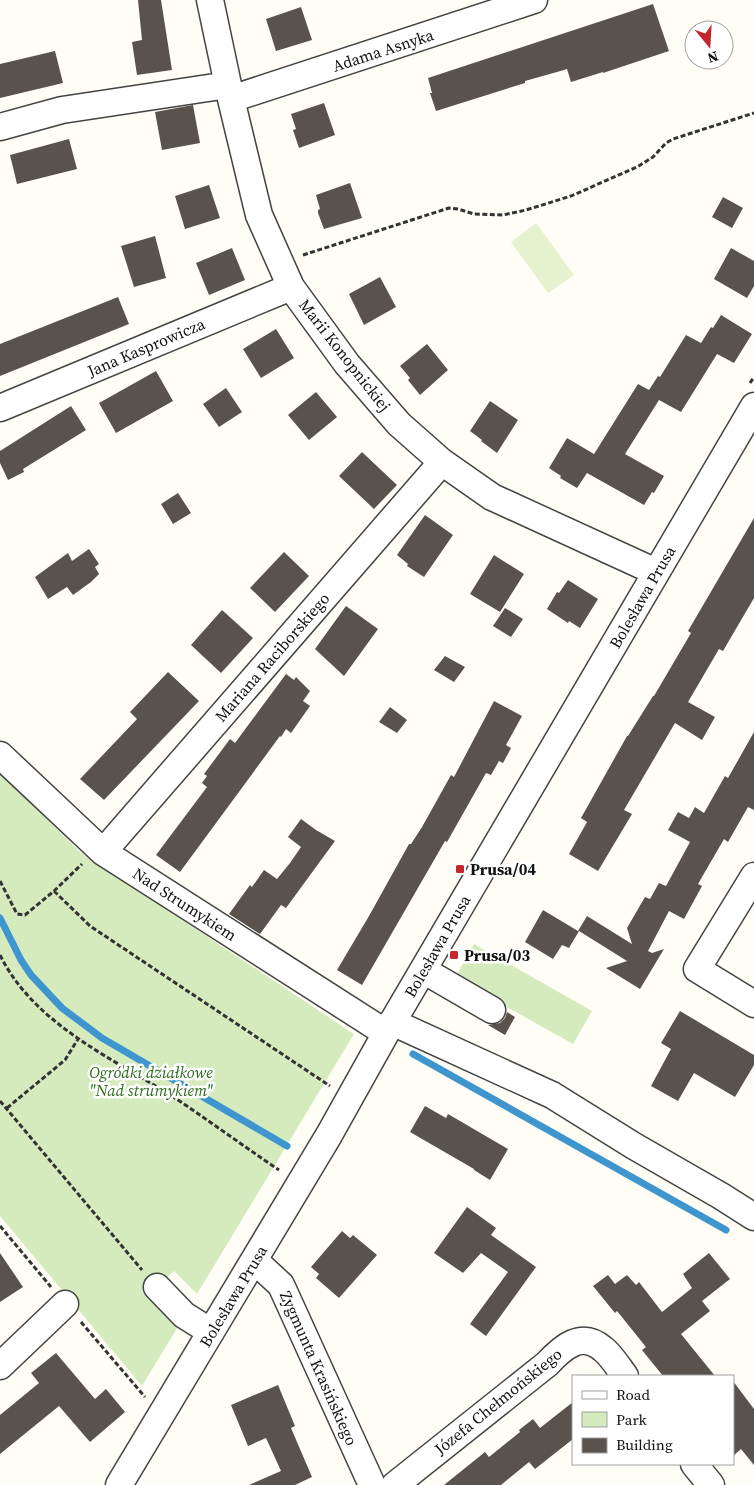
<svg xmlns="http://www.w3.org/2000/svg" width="754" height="1485" font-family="'Source Serif 4',serif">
<rect width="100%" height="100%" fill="#fffdf5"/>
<path fill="#d5ebbd" d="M0,772L80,852L354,1034L197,1294L174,1271L153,1291L179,1325L142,1386L0,1216Z
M474,944L592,1011L573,1044L455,978Z"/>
<path fill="#e6f2cf" d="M536,223L574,275L548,293L511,242Z"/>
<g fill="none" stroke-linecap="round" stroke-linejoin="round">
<path stroke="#3f96cf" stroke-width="7" d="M0,918L21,960L31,975L62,1008L102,1038L287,1146
M413,1054L726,1230"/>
</g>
<path fill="#5a524d" d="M138,0H161L172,70L137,75L132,42L142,40Z
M653,4L669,51L603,73V72L571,82L567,69L564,70L525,81V83L436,111L430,93H432L428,78Z
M301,7L312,40L276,51L266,19Z
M55,51L63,83L0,98V64Z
M324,103L335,135L299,148L293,130L296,129L291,114Z
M193,105L200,143L162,150L155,112Z
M69,139L77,169L17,184L10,155Z
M350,183L362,218L324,229L318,213V210L320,209L316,195Z
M209,185L220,218L185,229L175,196Z
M723,197L743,208L732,228L712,217Z
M155,236L166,278L134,287L121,246Z
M232,248L245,280L209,295L196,263Z
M731,248L754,261V286L747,298L714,279Z
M380,277L396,307L364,325L349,294Z
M118,297L129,324L0,376V344Z
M721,315L752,334L734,363L717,354L681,412L659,400L625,454L664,476L654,493L652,492L644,505L587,473L577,488L560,478L561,476L549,468L567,438L594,454L638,384L649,390L658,376L660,377L686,335L701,343L711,327L713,328Z
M276,329L294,358L261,378L243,349Z
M427,344L448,370L420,395L408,380L410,378L400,366Z
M156,371L173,401L116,433L99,403Z
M226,388L242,412L219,427L203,404Z
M316,392L337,417L309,440L288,415Z
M490,401L518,420L497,453L481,441L482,440L470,431Z
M71,406L86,430L23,469L24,472L8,480L0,463V451Z
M362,452L397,485L374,509L339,476Z
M178,493L191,513L173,524L161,504Z
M425,515L453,535L424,577L407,566L408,564L397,555Z
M754,518V598L723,651L719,649L688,702L715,717L702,740L675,723L624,810L632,814L598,871L569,854L587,822L581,818L627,736H628L653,696H654L691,633L688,631Z
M89,549L99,564L95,567L99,574L91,582L73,595L67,587L48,599L35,577L68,553L72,561Z
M284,552L309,576L275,612L250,588Z
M494,555L524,574L500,612L470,594Z
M568,580L598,599L580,628L569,621L568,623L547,609L557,592L559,593Z
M346,606L378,629L344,676L315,649Z
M505,608L523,619L511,637L493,626Z
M222,610L253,638L221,673L191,645Z
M445,656L465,667L454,682L434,670Z
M168,672L199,701L104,800L80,779L137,719L130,712Z
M286,674L294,680L296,677L310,691L303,701L310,706L291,733L286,729L281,737L280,736L180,872L156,855L207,787L202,783L207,776L204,774L230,739L235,743Z
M494,701L522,716L506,745L511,748L503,763L499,761L491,775L486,773L447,842L445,841L362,985L337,970L369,916L409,844H411L422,827L451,775L454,777Z
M390,707L407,720L397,733L379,722Z
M754,732V810L748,807L728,842L724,839L698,884L702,886L684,919L669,911L648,951L652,953L664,949L640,989L606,968L627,961L579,931L569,948L562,945L553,959L525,942L543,910L578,931L587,916L632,944L627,928L645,897L650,899L659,883L666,886L690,842L668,830L678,812L689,818L695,807L704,813L725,776L728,778Z
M301,819L316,830L335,841L286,908L281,905L260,934L229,914L250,885L252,887L264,870L277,879L290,863L301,847L288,837Z
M680,1011L754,1055V1065L735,1097L694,1073L678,1101L651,1086L671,1049L661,1043Z
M507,1012L515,1017L505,1035L488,1025L500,1023L505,1018Z
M425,1106L446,1118L448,1114L508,1149L490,1180L474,1170V1169L410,1132Z
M467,1207L496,1228L491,1235L536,1267L486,1336L470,1324L508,1272L481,1253L463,1273L434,1253Z
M342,1231L350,1238L353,1235L377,1255L339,1298L316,1278L319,1274L311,1267Z
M0,1253L23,1287L0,1302Z
M709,1253L730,1279L702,1301L710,1311L681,1334L715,1376H663L642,1350L646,1347L617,1311L615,1313L593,1286L608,1275L615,1284L627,1275L636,1285L639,1282L662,1312L692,1288L683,1274Z
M56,1353L95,1399L106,1389L125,1412L90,1442L59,1406L0,1454V1415L39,1383L31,1373Z
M733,1381L754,1409V1465L741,1449L733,1456Z
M278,1385L295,1426L291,1428L312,1477L295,1485H249L281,1471L266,1438L248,1446L231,1405Z
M573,1402V1439L535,1469L529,1462L501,1485H444L485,1452L489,1457L520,1432L519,1430L533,1419L540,1428Z"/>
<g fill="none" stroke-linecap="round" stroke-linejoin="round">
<defs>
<path id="minor" d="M210,0L231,99L259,215L291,287L347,364L399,424L442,462L492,497L656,572
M231,99L534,0
M0,127L62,110L228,85
M0,408L291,287
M0,755L103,852L386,1033
M103,852L442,462
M754,876L697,969L754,1004
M423,970L492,1010
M392,1022L552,1095L634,1146L721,1196L754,1217
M254,1260L281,1285L372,1485
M157,1287L184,1315L211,1332
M0,1366L65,1304
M694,1464L711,1485
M119,1485L329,1135L386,1033L754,406
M395,1485L547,1364C562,1348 581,1330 603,1349C611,1355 619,1368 625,1376"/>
</defs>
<use href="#minor" stroke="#444" stroke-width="29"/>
<path stroke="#333" stroke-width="3" stroke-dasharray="5 2.5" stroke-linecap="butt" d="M303,255L449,208L458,209L474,214L503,215L526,210L571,196L637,167L653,157L666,143L673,139L754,113
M750,383L754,377
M0,881L17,914L25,915L54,891L82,864
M54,891L90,926L330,1086
M0,955C35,1026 115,1059 178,1100C212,1123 245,1147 279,1170
M0,1101L142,1270
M7,1108L65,1060L78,1039
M0,1226L51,1287
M81,1322L145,1397"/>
<use href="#minor" stroke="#fff" stroke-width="26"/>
</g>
<g fill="#c4262e" stroke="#fff" stroke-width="2">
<rect x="455" y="864" width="10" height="10" rx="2.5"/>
<rect x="449" y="950" width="10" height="10" rx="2.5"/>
</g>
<g text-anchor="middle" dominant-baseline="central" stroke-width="5" stroke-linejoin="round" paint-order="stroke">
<g font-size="16" fill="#111" stroke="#fff">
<text transform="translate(383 50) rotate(-18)">Adama Asnyka</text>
<text transform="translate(146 347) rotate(-23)">Jana Kasprowicza</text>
<text transform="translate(345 355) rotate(52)">Marii Konopnickiej</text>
<text transform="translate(642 597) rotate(-60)">Bolesława Prusa</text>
<text transform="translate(272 657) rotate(-49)">Mariana Raciborskiego</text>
<text transform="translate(185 904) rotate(33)">Nad Strumykiem</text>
<text transform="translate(437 946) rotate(-60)">Bolesława Prusa</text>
<text transform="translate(233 1296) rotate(-59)">Bolesława Prusa</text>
<text transform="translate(319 1368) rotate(66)">Zygmunta Krasińskiego</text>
<text transform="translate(498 1401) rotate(-39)">Józefa Chełmońskiego</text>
</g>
<g font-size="16" font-weight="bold" fill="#111" stroke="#fff" text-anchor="start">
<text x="470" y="869">Prusa/04</text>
<text x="464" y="955">Prusa/03</text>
</g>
<g font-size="16" font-style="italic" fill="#2f6b1f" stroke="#fff">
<text x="151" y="1072">Ogródki działkowe<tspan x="151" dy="18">"Nad strumykiem"</tspan></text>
</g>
</g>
<rect x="572" y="1375" width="162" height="90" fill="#ffffff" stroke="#a0a0a0"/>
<rect x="582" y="1391" width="25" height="8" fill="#ffffff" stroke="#a0a0a0"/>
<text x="616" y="1400" font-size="15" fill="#111111">Road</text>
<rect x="582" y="1412" width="25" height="15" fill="#d5ebbd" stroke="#a0a0a0"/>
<text x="616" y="1425" font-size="15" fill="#111111">Park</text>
<rect x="582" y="1438" width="25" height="15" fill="#5a524d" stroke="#a0a0a0"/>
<text x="616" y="1450" font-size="15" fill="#111111">Building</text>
<g transform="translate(709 45) rotate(162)"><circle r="24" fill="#ffffff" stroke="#a0a0a0"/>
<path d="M0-4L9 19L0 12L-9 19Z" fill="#c4262e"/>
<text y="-8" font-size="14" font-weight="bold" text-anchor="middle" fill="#111111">N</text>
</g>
</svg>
